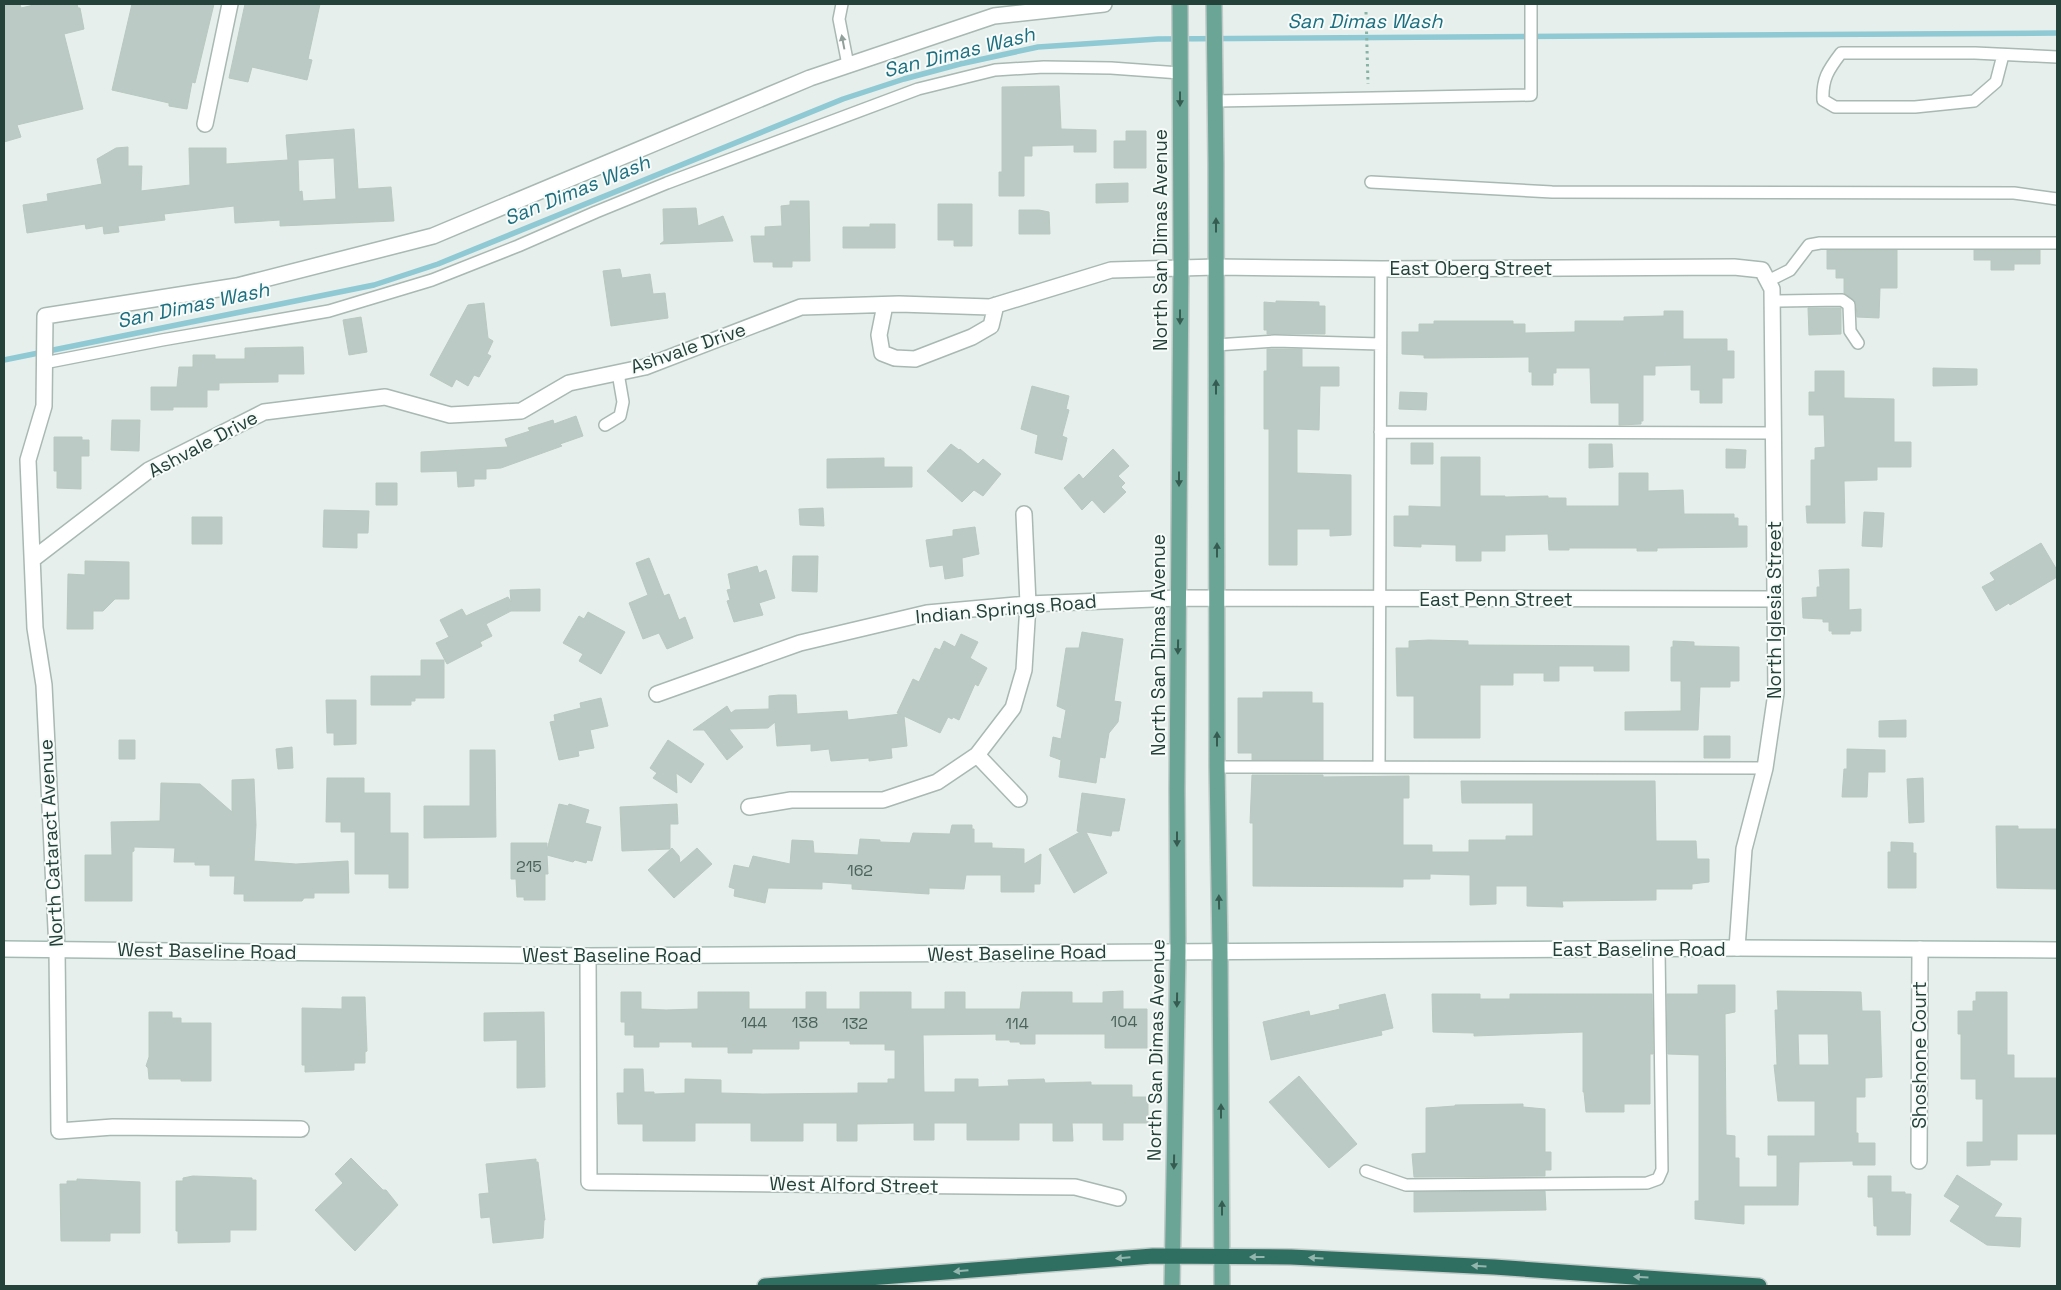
<svg xmlns="http://www.w3.org/2000/svg" width="2061" height="1290" font-family="'Space Grotesk',sans-serif">
<rect width="100%" height="100%" fill="#e6efeb"/>
<g fill="none" stroke-linecap="round" stroke-linejoin="round">
<path stroke="#8ec9d4" stroke-width="5.5" d="M4,360L374,285L438,264L843,99L904,79L960,64L1038,47L1158,39L2057,33"/>
</g>
<path fill="#bbcac4" stroke="#b8c9c2" fill-rule="evenodd" d="M4,4H20L21,8L38,4H77L78,8H80L84,29L64,34L83,109L17,125L21,137L4,142Z
M132,4H214L195,83L192,82L187,109L169,106V103L112,90Z
M245,4H320L308,59L312,60L307,80L252,67L248,82L229,78Z
M1059,86L1061,129L1096,130V152H1074V145L1032,146V156H1024V196H999V172H1002V87Z
M354,129L358,189L391,187L394,221L280,226V220L235,223L234,206L164,214L165,220L118,226L119,232L104,234L103,226L86,229L85,224L27,233L23,205L48,201L47,194L102,184L97,159L116,148L128,147V166H142L141,191L190,185L189,148H226V164L288,160L286,135ZM334,158L336,199L303,201L302,191L299,192L298,160Z
M1126,131H1146V168H1114V141H1126Z
M1128,183V202L1096,203V184Z
M790,201H809L810,261H792V267H773V262H754L751,236H765V227L782,226L781,206L790,205Z
M938,204H972V246H954V240H938Z
M696,208L698,226L723,216L733,241L660,244L664,241L663,209Z
M1019,210H1039L1049,212L1050,234H1019Z
M870,224H895V248H843V227H870Z
M1827,250H1897V288H1880L1879,318L1857,317L1856,302L1844,293V278H1836V269H1827Z
M1974,250H2040V264H2014V270H1991V260H1974Z
M620,269L622,278L650,274L653,294L665,293L668,318L611,326L603,271Z
M1276,301L1319,302V306H1325V334H1267V330H1264V302L1276,303Z
M484,303L488,338L493,341L487,354L491,356L479,377L474,375L468,386L456,379L452,387L430,375L468,305Z
M1808,308H1841V334L1809,335Z
M1664,311H1683V339H1727V351H1734V378H1722V403H1700V390H1691V365L1655,366V375H1643V421H1641V424L1619,425V403H1591L1590,368H1556V373H1553V385H1532V372H1529V357L1436,358H1424V355L1402,354V332H1419V324H1434V321H1513V324H1525V333L1575,332V321H1624V317L1664,316Z
M361,317L367,352L349,355L343,320Z
M303,347L304,374H278V382L219,383V390H207V407H173V410H151V387H177L179,367H193V355H215V359H245V348Z
M1267,349H1302V367H1339V386H1320L1319,430L1297,429V473L1351,475V535L1330,536V529H1297V565H1269V429H1264V371H1267Z
M1933,368L1977,369V385L1933,386Z
M1815,371H1844V398L1894,399V442H1911V467H1877V480L1844,481L1845,523H1807L1806,506H1811V460H1815V448L1825,447L1824,415H1809V392H1815Z
M1032,386L1069,396L1066,409L1069,410L1062,436L1067,438L1062,460L1035,453L1038,435L1021,429Z
M1400,392L1427,393L1426,410L1399,409Z
M576,416L583,436L560,444L562,446L501,468L486,469V479H474V486L458,487L457,471L421,472V452L508,447L505,439L530,431L528,428L553,420L554,424Z
M112,420H140L139,451L111,450Z
M54,437H82V440H89V456H81V489L57,488V471H54Z
M1411,443H1433V464H1411Z
M951,444L959,450L960,449L978,464L983,459L1001,474L983,496L974,490L962,502L927,471Z
M1589,444H1612L1613,467L1589,468Z
M1113,449L1129,466L1118,476L1125,483L1121,487L1126,492L1104,513L1092,500L1082,510L1064,488L1079,474L1083,479Z
M1726,449L1746,450L1745,468H1726Z
M1441,457H1480V496H1505V497L1548,496V498H1566V506H1619V473H1648V491L1683,490L1684,514H1734V518H1738V526H1747V547L1657,548V551H1637V548H1569V550H1549L1548,534L1505,535V551H1481V561H1456V545L1421,544V547L1394,546V516H1409V506L1441,507Z
M884,458V467H912V487L827,488V459Z
M376,483H397V505H376Z
M823,508L824,526L800,525L799,509Z
M324,510L369,511L368,533H357V548L323,547Z
M1864,512L1884,513L1882,547L1862,546Z
M192,517H222V544H192Z
M975,527L979,554L962,558L963,576L945,579L943,565L930,567L926,540L953,536V530Z
M2041,543L2057,570V577L2010,605L2009,603L1996,611L1982,587L1995,580L1990,573Z
M793,556H818L817,592L792,591Z
M649,558L664,596L669,594L679,620L685,617L693,638L667,649L659,633L643,639L629,603L648,595L636,563Z
M85,561L129,562V599H115L103,611H93V629H67L68,574L85,575Z
M757,566L759,573L766,570L775,598L759,603L763,615L734,622L727,601L730,600L727,590L731,589L728,574Z
M1849,569V610L1861,609V631H1850V634H1832V631H1829V622H1823V619L1803,618L1802,598L1817,597V587H1820L1819,570Z
M540,589V611H511L486,624L492,636L480,642L482,646L447,664L436,643L449,637L440,620L462,609L466,616L508,597L511,602L510,590Z
M588,612L625,632L601,674L579,661L583,654L563,643L579,616L584,619Z
M1082,632L1123,639L1114,701L1121,702L1118,722L1109,733L1105,758L1100,757L1096,783L1059,777L1061,760L1050,756L1053,737L1061,739L1066,710L1057,706L1066,648H1079Z
M961,634L978,642L970,658L987,668L978,686L975,684L959,720L953,717L952,719L948,717L940,733L904,716L907,746L891,748L892,758L869,761V758L831,761L829,749L811,751V744L777,746L775,722L768,728L729,729L743,747L727,760L704,730H693L727,706L731,713L735,710L769,709V696L779,695H796L797,714L847,711L848,720L901,714L897,713L913,679L919,682L935,648L940,650L944,641L955,647Z
M1429,640L1468,641V645L1629,646V671H1594V666H1559V681H1544V673H1513V685H1480V738H1414V696H1397L1396,648H1409V641Z
M1673,641L1694,642V646L1739,647V681H1730V687H1700L1698,730H1625V712L1681,711V681H1671V647H1673Z
M421,660H444V698H415V701H411V705H371V676H421Z
M1263,692H1312V703H1323V760H1252V753H1238V698H1263Z
M601,698L608,726L590,730L594,748L578,751L579,756L559,760L550,722L555,721L554,715L581,708L580,703Z
M326,700H356V744L334,745V733H327Z
M1906,720V737H1879V721Z
M1704,736H1730V758H1704Z
M119,740H135V759H119Z
M668,740L704,764L691,783L676,773L677,793L653,778L657,773L650,768Z
M292,747L293,768L278,769L276,749Z
M1847,749L1885,750V772H1868L1867,797H1842L1844,769H1847Z
M470,750H495L496,837L424,838V806H470Z
M1252,775H1323V777L1409,776V798H1403V845H1432V852H1469V840H1506V836H1533V803H1462L1461,781H1655L1656,841H1696L1697,859H1709V882L1692,884V889H1656V900L1562,901L1563,907L1527,906V886H1496V904L1470,905V875L1430,874V879H1403V887L1253,886V823H1250Z
M327,778H364V793H390V833H408V888H389V874H355V832H341V822H326Z
M1923,778L1924,822L1909,823L1907,779Z
M254,779L256,825L254,861L296,864L348,861L349,893H314V898H304L302,901H244V894H234L235,876H210V865H195V862H174L175,848L134,847V851L132,852V901H85V855H112L111,822L160,821L161,783L200,784L232,812V780Z
M1082,793L1125,799L1119,831H1112L1111,836L1086,832L1107,873L1074,893L1049,849L1080,832L1077,831Z
M559,804L568,806L569,804L589,810L585,823L601,827L592,861L587,860L586,863L575,860L573,862L547,855L548,874H545V900H524V897H517L516,879H511V843H547V850Z
M677,804L678,824H670V849L622,851L620,807Z
M952,825H972V829H974V843H992V848L1024,849V864L1041,854L1040,884H1034V892H1001V875H966L964,889L929,888V894L852,889V884L822,882V889L768,888L765,903L734,896L735,889L729,887L734,865L749,868L753,856L790,864L792,840L813,841L814,853L858,855L860,839L880,840V842L910,843L913,833L950,834Z
M1996,826H2018V829H2057V889L1997,888Z
M1891,842L1913,843V853H1916V888H1888V852H1891Z
M672,848L679,856L680,863L697,848L712,864L674,898L648,870Z
M1698,985H1735V1012L1725,1014L1726,1135L1735,1136V1158H1739V1187H1777V1155H1768V1136H1815V1101H1778L1774,1065H1777L1775,1010H1778L1777,991L1861,992L1862,1011H1880L1882,1077L1865,1078V1097H1856V1133H1858V1143H1875V1165H1853V1161L1799,1162L1798,1205H1744V1224L1695,1219V1201H1699V1055L1668,1054L1667,994H1698ZM1798,1034H1828L1829,1065H1799Z
M1123,991V1009H1147V1048H1105V1034H1035V1044H1020V1042H1010V1040H996V1034L923,1035L924,1092H955V1079H978V1087L1009,1086L1008,1080L1044,1079L1045,1083L1091,1082V1085H1132V1097H1148V1123H1123V1140H1103V1123H1072L1073,1141H1053V1123H1019V1140H967V1123H934V1140H914V1123L857,1124V1141H837V1123H803V1141H751V1123H695V1141H643V1124H618L617,1093H624V1069H643L644,1092H654V1094L685,1093V1079L721,1080V1093L762,1094L858,1093V1083H888V1079H895V1050H885V1044H850V1041H799V1049H752V1053H728V1047H692V1042H659V1047H634V1035H625V1022H621V992H641V1009L666,1010L698,1009V992H749V1009H806V992H826V1009H860V992H911V1009H945V992H965V1009H1020L1022,992H1072V1003H1103V992Z
M1976,992H2007V1055H2014V1078H2057V1134H2017V1160H1990V1165L1967,1166V1142H1983V1099H1976V1079H1961V1034H1958V1011H1973V1001H1976Z
M1385,994L1393,1028L1381,1031L1382,1035L1271,1060L1263,1022L1309,1011L1310,1016L1340,1009L1339,1005Z
M1432,994H1480V999H1510V994H1652L1653,1054H1650V1104H1624V1112H1586L1584,1092H1583V1032L1474,1036V1033L1433,1032Z
M342,997H365L367,1051L365,1052V1063H354V1070L305,1072V1065H302V1008L342,1009Z
M149,1012H172V1018H181V1023H211V1081H181V1079H149L148,1068L146,1066L149,1057Z
M544,1012L545,1087L517,1088V1040L484,1041V1013Z
M1299,1076L1357,1144L1329,1168L1269,1102Z
M1523,1104V1107L1545,1109V1152H1551V1170H1545V1176L1414,1177L1412,1154L1426,1153V1108L1455,1106V1105Z
M351,1158L383,1190H386L398,1205L355,1251L315,1210L343,1183L335,1174Z
M536,1159V1162H538L545,1220H544L543,1238L493,1243L490,1217L481,1218L479,1194L489,1193L486,1164Z
M1957,1175L2002,1204L1994,1217L2021,1218L2020,1247L1987,1245L1950,1221L1960,1206L1944,1196Z
M193,1176L252,1178V1180H256V1230H230V1242L178,1243V1231H176V1181H183V1178Z
M1868,1176H1891V1192H1905V1194H1911L1910,1235H1877V1226H1874L1873,1197H1868Z
M77,1179L140,1182V1233H110V1241H61L60,1184H67V1181H77Z
M1545,1191L1546,1210L1414,1212V1192Z"/>
<g fill="none" stroke-linecap="round" stroke-linejoin="round">
<defs>
<path id="lane" d="M842,4L839,19L848,65
M2003,55L1996,82L1974,101L1915,107H1835L1823,100C1822,79 1828,70 1841,53H1975L2057,57
M1215,101L1531,95V4
M1371,182L1552,192L2014,193L2057,199
M1768,281L1790,270L1809,245L1820,243H2057
M1773,301L1842,300L1849,305L1850,331L1858,343
M1216,345L1275,341L1380,344
M44,363L162,340L329,311L432,280L518,246L596,212L667,183L918,89L995,70L1044,67L1111,68L1180,73
M605,425L620,416L623,402L618,373
M1380,432L1774,433
M1217,767L1765,768
M1379,767L1381,269
M1366,1171L1406,1185L1647,1183L1658,1179L1662,1170L1659,949"/>
<path id="street" d="M205,124L230,4
M885,305L879,335L882,353L895,358L915,359L972,337L991,326L996,305
M33,559L149,470L264,412L385,397L450,415L521,411L569,383L645,367L801,307L899,304L990,307L1111,270L1216,267L1381,269L1734,267L1762,270L1772,289L1776,693L1765,768L1744,849L1737,948
M657,694L800,643L927,613L1028,604L1179,598L1775,599
M977,755L1019,799
M749,807L791,800H883L937,782L977,755L1013,708L1024,670L1028,604L1024,514
M588,956L589,1182L1075,1187L1118,1198
M301,1129L113,1127L59,1131L57,949L44,685L35,628L28,460L44,406L45,316L237,286L433,236L810,78L994,16L1104,4
M1919,1161L1920,949"/>
<path id="secondary" d="M4,949L588,956L1737,948L2057,950"/>
<path id="primary" d="M1214,4L1216,164L1217,767L1220,951L1222,1286
M1172,1286L1178,951L1177,790L1181,268L1180,4"/>
<path id="highway" d="M765,1286L1153,1256L1291,1257L1494,1267L1759,1286"/>
</defs>
<use href="#lane" stroke="#a8b8b2" stroke-width="14"/>
<use href="#street" stroke="#a8b8b2" stroke-width="18"/>
<use href="#secondary" stroke="#a4bbb3" stroke-width="18"/>
<use href="#primary" stroke="#c2cac8" stroke-width="18"/>
<use href="#highway" stroke="#c2cac8" stroke-width="18"/>
<path stroke="#86b3a5" stroke-width="3" stroke-dasharray="2.5 4" stroke-linecap="butt" d="M1366,12L1368,84"/>
<use href="#lane" stroke="#fff" stroke-width="11"/>
<use href="#street" stroke="#fff" stroke-width="15"/>
<use href="#secondary" stroke="#fff" stroke-width="15"/>
<use href="#primary" stroke="#6aa596" stroke-width="15"/>
<use href="#highway" stroke="#2f6f62" stroke-width="15"/>
</g>
<defs><path id="oneway-solid" d="M-6-.8H1V-3.2L6.5 0L1 3.2V.8H-6Z" transform="scale(1.25)"/></defs>
<use fill="#92a09c" href="#oneway-solid" transform="translate(843 42) rotate(-101)"/>
<g fill="#365b51">
<use href="#oneway-solid" transform="translate(1180 99) rotate(90)"/>
<use href="#oneway-solid" transform="translate(1216 225) rotate(-90)"/>
<use href="#oneway-solid" transform="translate(1180 317) rotate(90)"/>
<use href="#oneway-solid" transform="translate(1216 387) rotate(-90)"/>
<use href="#oneway-solid" transform="translate(1179 479) rotate(90)"/>
<use href="#oneway-solid" transform="translate(1217 550) rotate(-90)"/>
<use href="#oneway-solid" transform="translate(1178 647) rotate(91)"/>
<use href="#oneway-solid" transform="translate(1217 739) rotate(-90)"/>
<use href="#oneway-solid" transform="translate(1177 839) rotate(90)"/>
<use href="#oneway-solid" transform="translate(1219 902) rotate(-91)"/>
<use href="#oneway-solid" transform="translate(1177 1000) rotate(91)"/>
<use href="#oneway-solid" transform="translate(1221 1111) rotate(-90)"/>
<use href="#oneway-solid" transform="translate(1174 1162) rotate(91)"/>
<use href="#oneway-solid" transform="translate(1222 1208) rotate(-90)"/>
</g>
<g fill="#93b5ae">
<use href="#oneway-solid" transform="translate(1257 1257) rotate(180)"/>
<use href="#oneway-solid" transform="translate(1123 1258) rotate(175)"/>
<use href="#oneway-solid" transform="translate(1316 1258) rotate(-177)"/>
<use href="#oneway-solid" transform="translate(1479 1266) rotate(-177)"/>
<use href="#oneway-solid" transform="translate(961 1271) rotate(175)"/>
<use href="#oneway-solid" transform="translate(1641 1277) rotate(-176)"/>
</g>
<g text-anchor="middle" dominant-baseline="central" stroke-width="4" stroke-linejoin="round" paint-order="stroke">
<g font-size="16" fill="#4a645c">
<text x="529" y="866">215</text>
<text x="860" y="870">162</text>
<text x="1124" y="1021">104</text>
<text x="754" y="1022">144</text>
<text x="805" y="1022">138</text>
<text x="855" y="1023">132</text>
<text x="1017" y="1023">114</text>
</g>
<g font-size="19" fill="#24423a" stroke="#f7fbf9">
<text transform="translate(1160 240) rotate(-90)">North San Dimas Avenue</text>
<text x="1471" y="268">East Oberg Street</text>
<text transform="translate(688 348) rotate(-19)">Ashvale Drive</text>
<text transform="translate(203 444) rotate(-28)">Ashvale Drive</text>
<text x="1496" y="599">East Penn Street</text>
<text transform="translate(1006 609) rotate(-5)">Indian Springs Road</text>
<text transform="translate(1774 610) rotate(-90)">North Iglesia Street</text>
<text transform="translate(1158 645) rotate(-90)">North San Dimas Avenue</text>
<text transform="translate(51 843) rotate(-93)">North Cataract Avenue</text>
<text x="1639" y="949">East Baseline Road</text>
<text transform="translate(207 951) rotate(1)">West Baseline Road</text>
<text transform="translate(1017 953) rotate(-1)">West Baseline Road</text>
<text x="612" y="955">West Baseline Road</text>
<text transform="translate(1156 1050) rotate(-89)">North San Dimas Avenue</text>
<text transform="translate(1919 1055) rotate(-90)">Shoshone Court</text>
<text transform="translate(854 1185) rotate(1)">West Alford Street</text>
</g>
<g font-size="20" font-style="italic" fill="#1c6f80" stroke="#f7fbf9">
<text x="1365" y="21">San Dimas Wash</text>
<text transform="translate(959 52) rotate(-14)">San Dimas Wash</text>
<text transform="translate(577 190) rotate(-22)">San Dimas Wash</text>
<text transform="translate(193 305) rotate(-12)">San Dimas Wash</text>
</g>
</g>
<rect width="2061" height="1290" fill="none" stroke="#24423a" stroke-width="10"/>
</svg>
